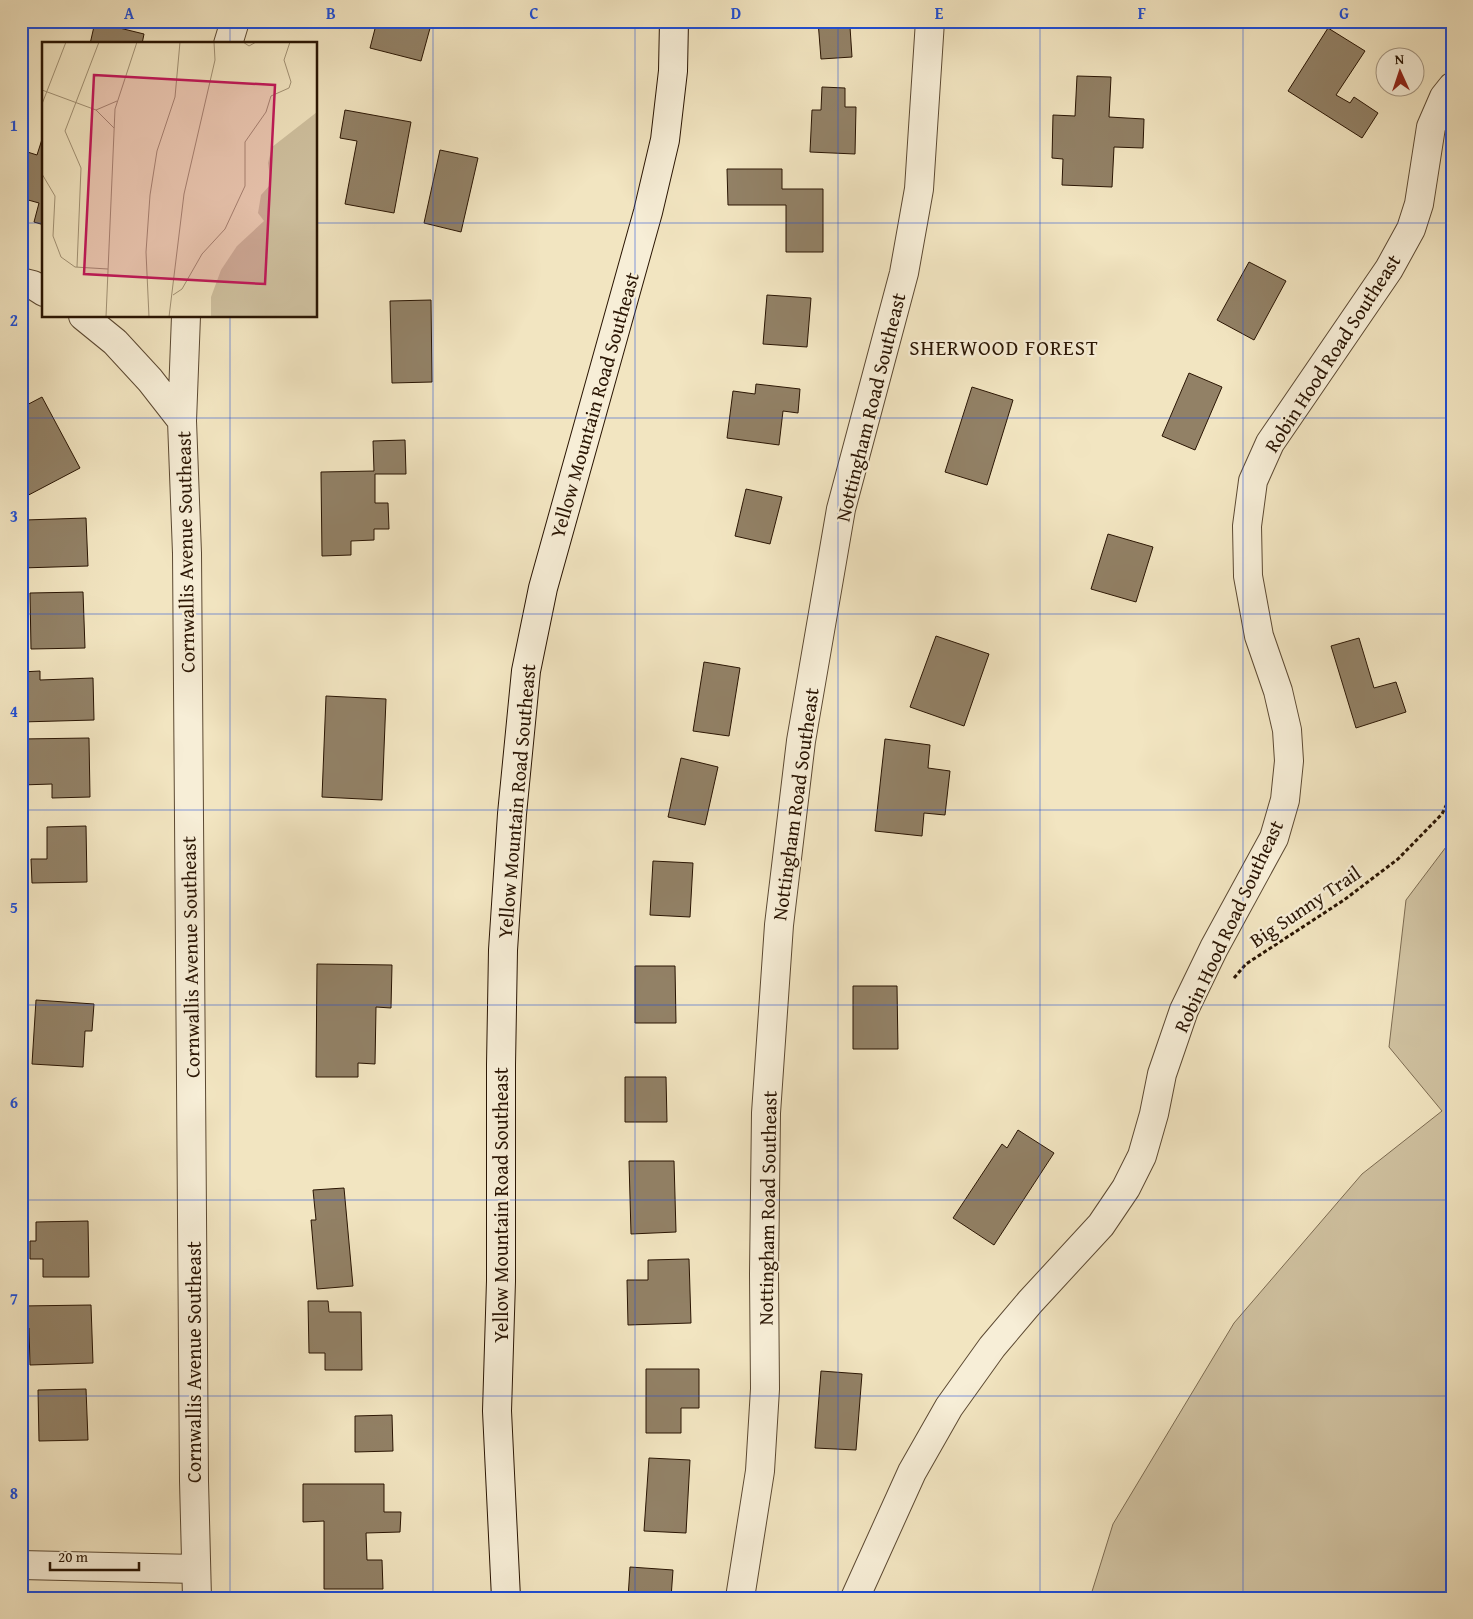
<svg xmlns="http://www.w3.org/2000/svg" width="1473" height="1619" font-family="'Gentium Book Plus',serif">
<rect width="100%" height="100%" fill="#f2e5c1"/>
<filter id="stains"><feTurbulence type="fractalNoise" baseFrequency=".004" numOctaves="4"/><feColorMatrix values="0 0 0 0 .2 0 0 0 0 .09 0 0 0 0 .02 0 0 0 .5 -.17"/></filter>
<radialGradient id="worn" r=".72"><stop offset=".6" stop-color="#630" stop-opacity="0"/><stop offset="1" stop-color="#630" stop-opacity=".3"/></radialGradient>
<path fill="#d0c2a1" stroke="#7d6c52" d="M1452,839V1598H1090L1113,1524L1234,1323L1362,1174L1442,1111L1389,1047L1406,900Z"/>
<path fill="#928166" stroke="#2a1503" d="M377,21H432L421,61L370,48Z
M818,21H863V27H850L852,57L821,59Z
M95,22L144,34L142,44H90Z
M1328,28L1365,51L1336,95L1350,103L1354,97L1378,113L1362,138L1288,91Z
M1077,76L1111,77L1109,117L1144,119L1143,148L1114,147L1112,187L1062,185L1063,159L1052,158L1053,115L1075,116Z
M822,87L845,88V107H856L855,154L810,152L812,110H821Z
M345,110L411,122L394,213L345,204L357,141L340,138Z
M44,133V225L34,222L39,203L21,198V150L37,155Z
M440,150L478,158L461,232L424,223Z
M727,169H782V189H823V252H786V205H728Z
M1249,262L1286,281L1254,340L1217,320Z
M767,295L811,298L807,347L763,344Z
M431,300L432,382L392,383L390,301Z
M1189,373L1222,387L1195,450L1162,436Z
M756,384L800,389L798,413L783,411L779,445L727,438L733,391L755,394Z
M972,387L1013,400L987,485L945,472Z
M42,397L80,468L21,499V408Z
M405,440L406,474H375V503H388L389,529H374V540L351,541V555L322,556L321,472L374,471L373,441Z
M746,489L782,497L770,544L735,536Z
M86,518L88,566L21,568V527L25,526V520Z
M1108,534L1153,547L1136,602L1091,589Z
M83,592L85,648L31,649L30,593Z
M936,636L989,654L964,726L910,707Z
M1359,638L1374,688L1396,682L1406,712L1356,728L1331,646Z
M704,662L740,668L729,736L693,731Z
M40,671V680L93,678L94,720L21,722V672Z
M326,696L386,699L382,800L322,797Z
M89,738L90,797L52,798V784L21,785V739Z
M885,739L930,745L928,768L950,771L945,815L924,813L922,836L875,831Z
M681,758L718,767L705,825L668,817Z
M86,826L87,882L32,883L31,859H47V827Z
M653,861L693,863L690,917L650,915Z
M317,964L392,965L391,1008L376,1007L375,1064L358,1063V1077H316Z
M635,966H675L676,1023H635Z
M853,986H897L898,1049H853Z
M36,1000L94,1004L92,1031H85L83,1067L32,1064Z
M625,1077H666L667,1122H625Z
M1018,1130L1054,1153L994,1245L953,1218L1002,1144L1007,1148Z
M629,1161H674L676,1232L631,1234Z
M344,1188L353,1286L317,1289L311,1220H316L313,1190Z
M88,1221L89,1277H43V1259H30V1241H36V1222Z
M689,1259L691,1323L628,1325L627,1280H648V1260Z
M308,1301H328L329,1312H361L362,1370H325V1353H309Z
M91,1305L93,1363L30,1365L29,1328H21V1306Z
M646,1369H699V1408H681V1433H646Z
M821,1371L862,1374L856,1450L815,1448Z
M86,1389L88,1440L39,1441L38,1390Z
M392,1415L393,1451L355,1452V1416Z
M649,1458L690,1460L686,1533L644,1531Z
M303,1484H384V1512H401L400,1532L366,1533L367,1560H382L383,1589H324V1521L303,1522Z
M630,1567L673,1570L671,1598H628Z"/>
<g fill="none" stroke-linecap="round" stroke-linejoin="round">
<defs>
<path id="street" d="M228,44L235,21
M21,282L33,285L44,292
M83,316L115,342L150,380L182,421
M186,316L182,421L187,553L194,1481L197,1598
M21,1565L196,1569
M740,1598L760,1471L765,1389L764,1274L766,1113L779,925L801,741L841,509L904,273L919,189L930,21
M855,1598L912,1472L949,1407L992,1347L1030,1302L1101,1225L1126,1188L1142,1156L1154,1114L1162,1074L1184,1010L1214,948L1274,838L1285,800L1289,761L1287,730L1278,691L1259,636L1248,576L1247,526L1253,481L1270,443L1389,269L1411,229L1419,204L1431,127L1444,97L1452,87"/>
<path id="secondary" d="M506,1598L497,1411L501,1281V1065L503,950L512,814L526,671L543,588L648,212L665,140L673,71L674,21"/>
</defs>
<use href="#street" stroke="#5c4932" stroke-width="30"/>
<use href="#secondary" stroke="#2a1503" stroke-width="30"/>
<path stroke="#2a1503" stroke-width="3" stroke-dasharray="4 2.5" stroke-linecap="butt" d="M1234,978L1246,964L1344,900L1398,859L1442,814L1452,793"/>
<use href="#street" stroke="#f7eed7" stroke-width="28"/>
<use href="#secondary" stroke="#f7eed7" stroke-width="28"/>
</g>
<path fill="none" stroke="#1d4ed8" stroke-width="1" stroke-opacity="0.55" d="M230,21V44M433,21V1598M635,21V1598M838,21V1598M1040,21V1598M1243,21V1598M21,223H44M316,223H1452M230,316V1598M21,418H1452M21,614H1452M21,810H1452M21,1005H1452M21,1200H1452M21,1396H1452"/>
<g text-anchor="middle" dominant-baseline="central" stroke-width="4.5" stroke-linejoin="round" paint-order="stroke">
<g font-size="20" fill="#2a1503" stroke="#f7eed7">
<text transform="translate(1332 353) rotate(-57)">Robin Hood Road Southeast</text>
<text transform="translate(594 405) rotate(-74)">Yellow Mountain Road Southeast</text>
<text transform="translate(870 407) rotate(-76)">Nottingham Road Southeast</text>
<text transform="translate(185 552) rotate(-91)">Cornwallis Avenue Southeast</text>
<text transform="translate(516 801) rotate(-85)">Yellow Mountain Road Southeast</text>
<text transform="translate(795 804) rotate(-82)">Nottingham Road Southeast</text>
<text transform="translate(1305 906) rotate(-34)">Big Sunny Trail</text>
<text transform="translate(1228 926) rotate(-65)">Robin Hood Road Southeast</text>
<text transform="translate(190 957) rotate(-91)">Cornwallis Avenue Southeast</text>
<text transform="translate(500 1205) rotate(-90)">Yellow Mountain Road Southeast</text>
<text transform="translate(767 1208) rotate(-89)">Nottingham Road Southeast</text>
<text transform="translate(193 1362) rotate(-90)">Cornwallis Avenue Southeast</text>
</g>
<g font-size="21" letter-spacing="1" fill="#2a1503" stroke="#f7eed7">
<text x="1004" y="347">SHERWOOD FOREST</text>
</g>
</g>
<g transform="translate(42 42)">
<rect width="275" height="275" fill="#f2e5c1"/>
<path d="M275,70V275H169V255L179,228L195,204L222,179L216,171L219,153L229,142L226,121L230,105Z" fill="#d0c2a1"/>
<path fill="none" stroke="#a29275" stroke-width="1" d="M201,0L207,4L214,0M0,48L54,68L72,86M0,62L24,0M54,68L75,59M0,132L13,154L11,194L19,215L33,225L66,227M35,225L39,126L23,89L57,0M131,253L140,247L160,212L183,187L203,144V100L224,70L229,54L247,46L249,40L242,18L248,0M64,275L73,67L95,0M107,275L104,210L108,153L115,109L133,55L138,0M127,275L142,152L173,18L172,0"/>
<path fill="#c2185b" fill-opacity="0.15" stroke="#c2185b" stroke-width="2.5" d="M52,33L233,43L223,242L42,232Z"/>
<rect width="275" height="275" fill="none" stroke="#2a1503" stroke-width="2.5"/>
</g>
<rect width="1473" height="1619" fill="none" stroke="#f2e5c1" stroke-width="55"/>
<g transform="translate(1400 72) rotate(357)"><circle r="24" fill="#f7eed7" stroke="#a59782"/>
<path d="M0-4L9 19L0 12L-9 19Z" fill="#8f2418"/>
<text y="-8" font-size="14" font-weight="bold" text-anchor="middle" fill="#2a1503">N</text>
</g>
<path d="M50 1562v8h89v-8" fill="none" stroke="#2a1503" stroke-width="2.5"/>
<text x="58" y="1562" font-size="15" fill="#2a1503" stroke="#f7eed7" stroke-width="4" paint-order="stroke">20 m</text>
<rect x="28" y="28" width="1418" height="1564" fill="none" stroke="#1d4ed8" stroke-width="2"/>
<g font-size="16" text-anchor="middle" font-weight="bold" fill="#1d4ed8">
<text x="129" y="19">A</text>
<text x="331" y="19">B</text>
<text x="534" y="19">C</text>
<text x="736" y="19">D</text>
<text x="939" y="19">E</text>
<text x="1142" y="19">F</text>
<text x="1344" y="19">G</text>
<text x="14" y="131">1</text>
<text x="14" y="326">2</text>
<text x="14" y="522">3</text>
<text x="14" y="717">4</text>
<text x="14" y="913">5</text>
<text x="14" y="1108">6</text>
<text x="14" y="1304">7</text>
<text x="14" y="1499">8</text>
</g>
<rect width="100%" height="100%" filter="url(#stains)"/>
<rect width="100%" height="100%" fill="url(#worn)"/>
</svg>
